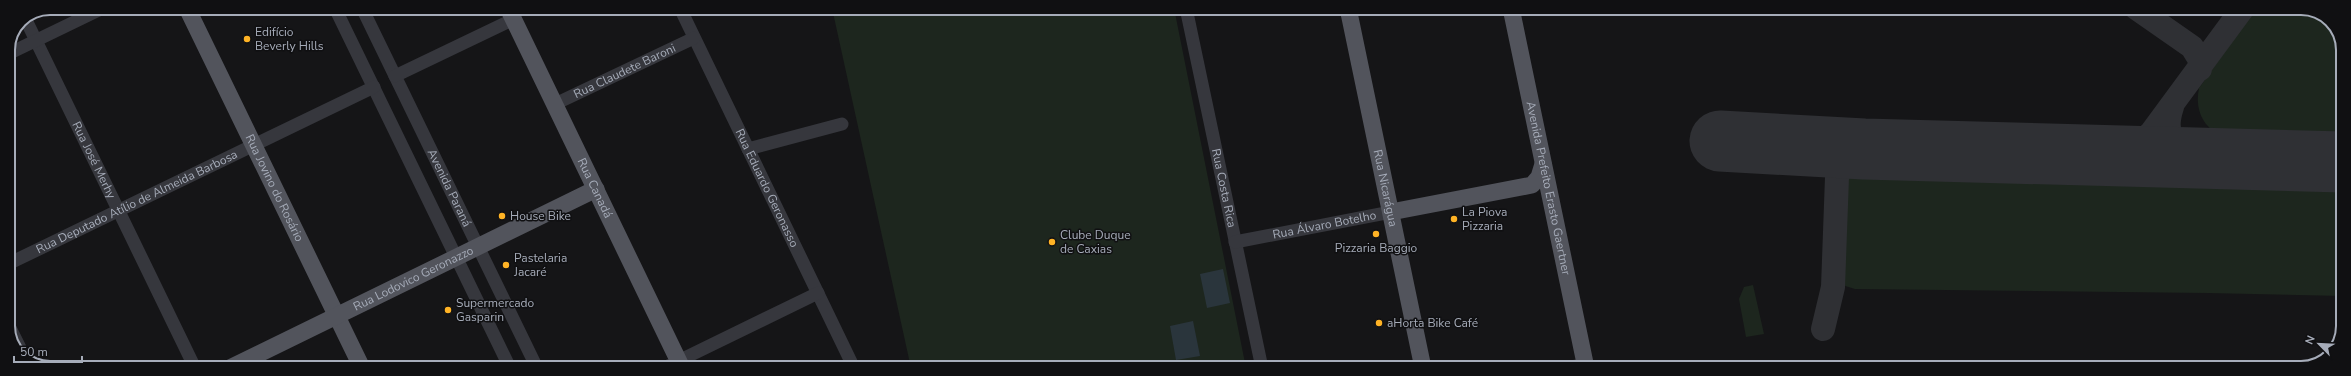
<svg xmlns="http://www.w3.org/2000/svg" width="2351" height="376" font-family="'Nunito Sans',sans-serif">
<rect width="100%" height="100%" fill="#151517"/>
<path fill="#1d261e" d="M832,8H1174L1246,368H911Z
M2256,8H2307L2331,20L2343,44V140L2229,138C2205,132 2194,112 2199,88Z
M1848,166L2343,183V296L2207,293L1855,289L1842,285V175Z
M1753,285L1764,334L1746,337L1739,299L1744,287Z"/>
<path fill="#2a353c" d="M1223,269L1230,303L1207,308L1200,274Z
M1193,321L1200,356L1176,360L1170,326Z"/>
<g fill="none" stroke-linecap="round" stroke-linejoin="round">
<path stroke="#2f3034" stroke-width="24" d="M2136,8L2192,47L2200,60V69
M2172,107C2162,137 2175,149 2201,158
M2102,155L2136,146L2151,133L2243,8
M1823,329L1833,287L1837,177C1843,162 1850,155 1864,149"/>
<path stroke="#2f3034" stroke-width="61" d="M1720,141L1864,149L2343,162"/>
<g stroke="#36373d" stroke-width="13">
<path d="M335,8L510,368"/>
<path id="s1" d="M362,8L537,368"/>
<path id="s2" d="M680,8L854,368"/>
<path id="s3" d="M1186,8L1262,368"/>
<path id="s4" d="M25,18L195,368"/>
<path d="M8,54L103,8"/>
<path d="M395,76L514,19"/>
<path id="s5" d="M555,104L694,38"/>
<path d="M748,149L842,124"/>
<path id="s6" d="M1235,242L1391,212"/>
<path id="s7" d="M8,264L374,87"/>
<path d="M8,324L25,358"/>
<path d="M664,368L818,293"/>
<path d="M1566,368L1585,364"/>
</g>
<g stroke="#52545c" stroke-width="17">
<path id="s8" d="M187,8L362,368"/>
<path id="s9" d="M508,8L682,368"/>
<path id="s10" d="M1348,8L1423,368"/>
<path id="s11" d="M1511,8L1586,368"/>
<path d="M1391,212L1532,185L1539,177L1543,164"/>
<path id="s12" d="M230,368L596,189"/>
</g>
</g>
<g fill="#ffb325" stroke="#101012" stroke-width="1.5">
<circle cx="247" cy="39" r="4"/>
<circle cx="502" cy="216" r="4"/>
<circle cx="1454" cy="219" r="4"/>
<circle cx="1376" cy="234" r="4"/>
<circle cx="1052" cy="242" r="4"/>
<circle cx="506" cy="265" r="4"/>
<circle cx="448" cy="310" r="4"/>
<circle cx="1379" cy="323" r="4"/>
</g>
<g text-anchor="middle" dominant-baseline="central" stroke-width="3" stroke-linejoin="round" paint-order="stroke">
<g font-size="12" fill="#a6acb9" stroke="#101012" text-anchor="start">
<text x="255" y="32">Edifício<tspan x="255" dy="14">Beverly Hills</tspan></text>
<text x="1462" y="212">La Piova<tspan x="1462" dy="14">Pizzaria</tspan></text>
<text x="510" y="216">House Bike</text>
<text x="1060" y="235">Clube Duque<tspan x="1060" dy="14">de Caxias</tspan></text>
<text x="1376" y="248" text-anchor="middle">Pizzaria Baggio</text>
<text x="514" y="258">Pastelaria<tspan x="514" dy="14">Jacaré</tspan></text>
<text x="456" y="303">Supermercado<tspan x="456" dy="14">Gasparin</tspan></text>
<text x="1387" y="323">aHorta Bike Café</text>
</g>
<g font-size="12" fill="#a6acb9" stroke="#101012">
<text stroke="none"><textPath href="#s5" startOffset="77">Rua Claudete Baroni</textPath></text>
<text stroke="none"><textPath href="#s4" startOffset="158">Rua José Merhy</textPath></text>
<text stroke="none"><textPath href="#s8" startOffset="200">Rua Jovino do Rosário</textPath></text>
<text stroke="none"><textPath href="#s1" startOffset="200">Avenida Paraná</textPath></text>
<text stroke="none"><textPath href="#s9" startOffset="200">Rua Canadá</textPath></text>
<text stroke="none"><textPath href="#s2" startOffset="200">Rua Eduardo Geronasso</textPath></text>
<text stroke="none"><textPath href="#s3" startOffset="184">Rua Costa Rica</textPath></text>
<text stroke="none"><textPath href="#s10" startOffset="184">Rua Nicarágua</textPath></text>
<text stroke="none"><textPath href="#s11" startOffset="184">Avenida Prefeito Erasto Gaertner</textPath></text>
<text stroke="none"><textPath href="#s7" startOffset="143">Rua Deputado Atílio de Almeida Barbosa</textPath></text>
<text stroke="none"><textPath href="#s6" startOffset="91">Rua Álvaro Botelho</textPath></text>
<text stroke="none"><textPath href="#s12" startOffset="204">Rua Lodovico Geronazzo</textPath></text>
</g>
</g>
<path d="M0 0H2351V376H0ZM50 15H2301A35 35 0 0 1 2336 50V326A35 35 0 0 1 2301 361H50A35 35 0 0 1 15 326V50A35 35 0 0 1 50 15Z" fill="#101012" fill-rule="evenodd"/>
<path fill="none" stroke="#a6acb9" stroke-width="2" d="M50 15H2301A35 35 0 0 1 2336 50V326A35 35 0 0 1 2301 361H50A35 35 0 0 1 15 326V50A35 35 0 0 1 50 15Z"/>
<g transform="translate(2319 344) rotate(294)" stroke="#101012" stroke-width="3" paint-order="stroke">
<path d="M0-3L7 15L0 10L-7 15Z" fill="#a6acb9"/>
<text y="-6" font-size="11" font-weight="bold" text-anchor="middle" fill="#a6acb9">N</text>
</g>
<path d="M14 356v6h68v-6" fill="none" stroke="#a6acb9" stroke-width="2"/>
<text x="20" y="356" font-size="12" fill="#a6acb9" stroke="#101012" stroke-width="3" paint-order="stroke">50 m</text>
</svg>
